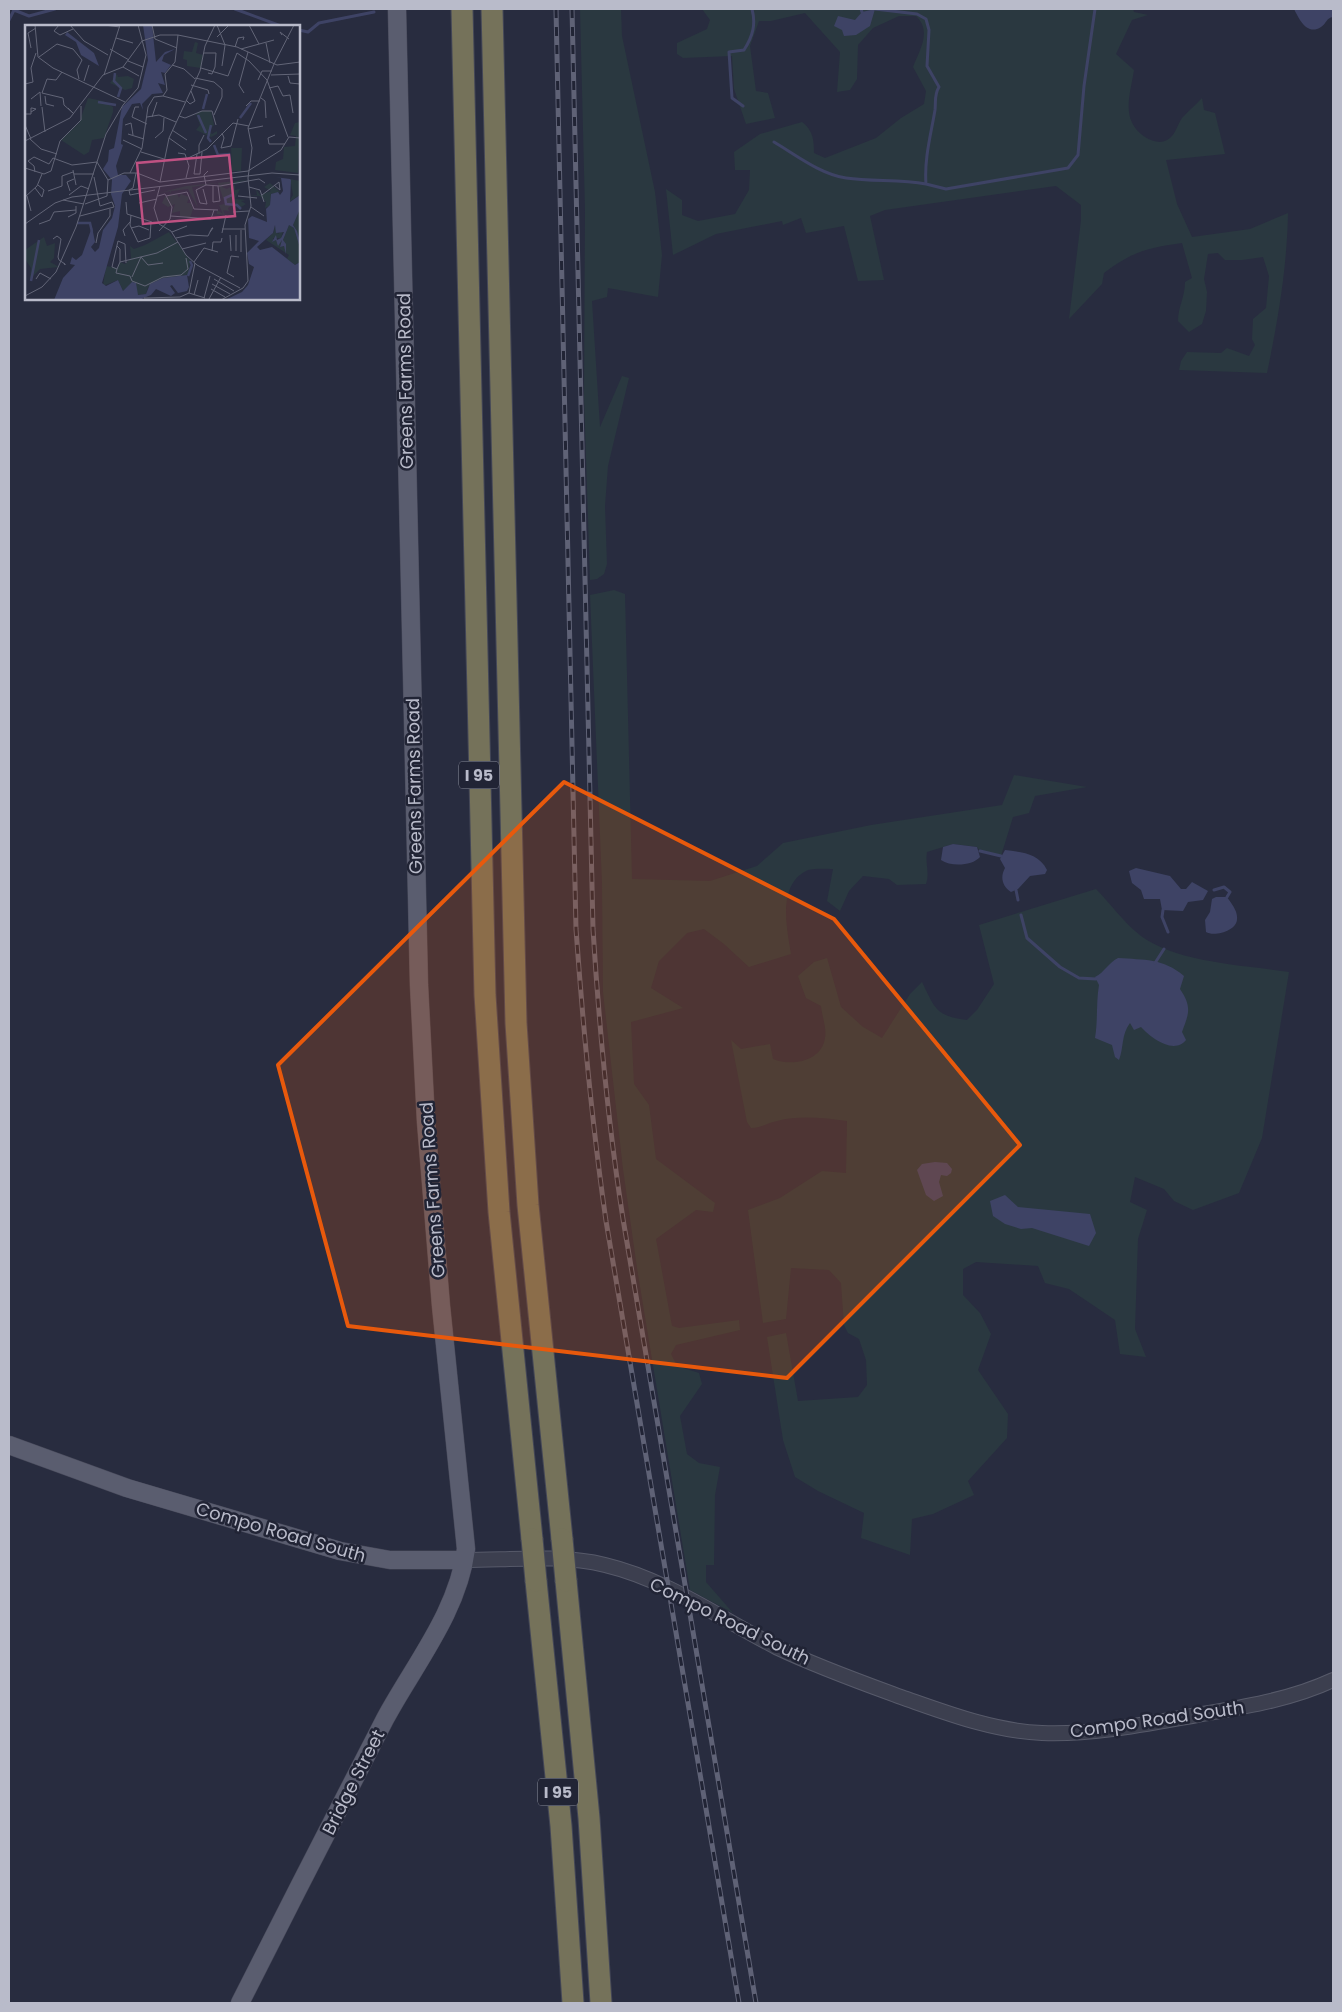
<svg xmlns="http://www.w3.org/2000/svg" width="1342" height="2012" font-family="Poppins,sans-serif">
<rect width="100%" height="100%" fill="#282c3f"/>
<path fill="#2a3840" d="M580,9H621L622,36L655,192L662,255L658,297L608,288L607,297L592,301L600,427L622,376L629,378L608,466L605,506L607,564L604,574L597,579L590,580L584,396L585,211Z
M702,9H1133L1134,12L1148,15L1132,20L1116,54L1134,70C1130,96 1120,120 1145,137C1152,141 1160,144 1167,140C1176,135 1177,125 1182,118C1188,111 1196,105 1202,98L1204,110L1215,113L1225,154L1166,160L1177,204L1192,237L1250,229L1288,213C1287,268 1278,320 1267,373L1179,370L1181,361L1187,352L1221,353L1227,348L1249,356L1255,345L1252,339L1253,319L1266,308L1269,276L1263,257L1242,260H1225L1218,253L1208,254L1204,279L1207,292L1206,311L1202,324L1189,332L1178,321C1178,307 1185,297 1185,282L1192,278L1182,243C1148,248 1133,251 1104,273L1102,284L1069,319L1081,220V205L1056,186L885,210L870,216L884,280L858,281L844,226L806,233L801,218L783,225L782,221L716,234L673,255L666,189L682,200V215L698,221L735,214L749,190L750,170H735L734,152L760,134L802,122C813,130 814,140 814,153L825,158L876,138L901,118L924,104L926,91L913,67C920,49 932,31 916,16H899L873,28L858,45L857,79L850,90L837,92L840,52L805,13L771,21H759L750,46L756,91L768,93L775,118L746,124L734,89L732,56L683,58L677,54V43L707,29L710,20Z
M614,590L625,594L632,879L710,881L757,866L783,843L871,825L1002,805L1014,775L1087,787L1035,796L1029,813L1013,817L1001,856L980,851L977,847L953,844L927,852C925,864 930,873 926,884L897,885L889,879L863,876L849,891L840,911L827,901L833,869C825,869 812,868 806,871C777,886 787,929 791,954L749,967L724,944L704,929L687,933L659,961L651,988L683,1008L631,1022L634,1084L649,1105L656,1159L715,1203L713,1212L696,1210L656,1239L672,1326L679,1328L739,1320L740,1330L676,1345L671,1354L677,1366L699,1373L702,1384L680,1416L687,1454L699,1463L720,1467L715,1495L714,1565H706V1582L733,1613L690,1590L637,1268L623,1169L603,992L602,883L590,595Z
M1096,889C1110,903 1124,923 1141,936C1178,963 1244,965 1289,972L1262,1138L1239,1193L1193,1210L1174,1201L1164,1189L1135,1177L1130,1202L1147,1210L1138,1239L1135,1329L1146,1357L1120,1354L1115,1320L1069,1289L1045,1283L1038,1266L976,1262L963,1269V1295L980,1313L991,1334L978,1370L1008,1414L1007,1438L968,1481L974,1495L933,1514L912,1519L910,1555L861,1538L864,1513L818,1491L795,1477L783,1440L767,1337L786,1333L798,1401L858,1397L867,1385L866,1360L859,1339L848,1333L844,1325L841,1283L829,1270L791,1268L786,1319L763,1323L748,1210L780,1198L822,1171L846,1173L847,1121C825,1118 799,1115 777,1121C767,1123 761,1128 751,1128L747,1122L731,1040L741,1049L770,1044L773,1059C792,1067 822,1061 825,1038C827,1029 822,1016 821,1006L806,998L798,976L814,962L827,958L841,1007L863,1027L882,1038L910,994L922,982C935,1008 935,1016 967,1020L977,1010L994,984L979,925Z"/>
<path fill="#3e4365" d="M875,9L870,26L856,35L844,36L842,30L834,26L838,16L855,20L862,12Z
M1294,9H1333V17C1326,18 1327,23 1321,27C1307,36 1299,19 1294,9Z
M953,844L977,847L980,857C972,866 951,867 941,860L943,847Z
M1005,850C1021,852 1039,853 1047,870L1045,874L1030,876L1018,889L1011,892C1002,886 1000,877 1005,868L1000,859Z
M1136,868L1170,876L1181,889H1186L1192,882L1208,891L1203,900L1188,902L1183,911L1162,910L1160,899H1144L1141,890L1132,883L1129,871Z
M1216,897H1227C1231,903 1238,911 1237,919C1237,931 1214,937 1206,932L1205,920L1210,912L1212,899Z
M1118,958C1144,960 1163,958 1184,976L1180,989C1192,1007 1189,1013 1182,1032L1186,1040C1174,1055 1151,1038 1141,1027L1134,1030L1130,1023C1121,1035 1124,1047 1119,1060L1115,1057L1112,1045L1095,1038C1098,1020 1096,1003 1099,985L1095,977C1105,972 1108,963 1118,958Z
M935,1162L947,1163L952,1169L951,1173L947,1176L941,1175L939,1182L943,1196L934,1201L926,1195L917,1170L922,1164Z
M1005,1195L1018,1207L1090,1214L1096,1233L1089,1246L1032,1228L1021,1229L1005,1224L993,1216L990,1201Z"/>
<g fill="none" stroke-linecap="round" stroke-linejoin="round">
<path stroke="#3e4365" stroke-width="3" d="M235,9L281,26
M861,9L862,12
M875,9L917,14L926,19L929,30L927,66L939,87C934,95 936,101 935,110C931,134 924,159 926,184L946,189L1068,168L1078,155L1084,86L1095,9
M9,20L14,10L29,16L55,9
M299,30L308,32L319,23L374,12
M743,106L732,98L729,52L744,50C753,36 756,24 752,9
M774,142C796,155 820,174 846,178C873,182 899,179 926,184
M980,851L1001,856
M1016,890L1018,900
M1214,890L1224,887L1230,892L1227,897
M1163,910L1162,917L1168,932
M1021,915L1027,938L1060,967L1079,978L1096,979
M1155,963L1164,949"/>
<defs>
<path id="minor" d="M464,1560C510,1560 560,1554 605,1565C668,1580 721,1619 778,1648C818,1667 860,1682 901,1697C947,1713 993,1731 1042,1733C1094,1735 1146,1724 1197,1715C1243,1707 1290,1700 1333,1680"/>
<path id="major" d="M9,1445L127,1488L340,1551L390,1560H464
M240,2003C288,1908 336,1814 385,1719C414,1665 458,1612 466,1549L441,1306L426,1122L419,985L397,9"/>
<path id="highway" d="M462,9L485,995L499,1212L532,1539
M492,9L516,1023L528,1205L562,1539
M536,1581L561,1826L573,2003
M566,1581L589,1818L601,2003"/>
</defs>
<use href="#minor" stroke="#575a6a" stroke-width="16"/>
<use href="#major" stroke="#464859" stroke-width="19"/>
<use href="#highway" stroke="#444757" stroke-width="23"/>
<use href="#minor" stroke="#3c3f4f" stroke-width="14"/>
<use href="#major" stroke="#5a5d6f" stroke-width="18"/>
<use href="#highway" stroke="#75725a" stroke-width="21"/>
<defs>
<path id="rail" d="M556,9L576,929C583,1027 592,1124 606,1221L739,2003
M572,9L593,929C599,1026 608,1123 623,1219L756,2003"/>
</defs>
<use href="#rail" stroke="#5f6276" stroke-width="5"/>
<use href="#rail" stroke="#212435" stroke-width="3" stroke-dasharray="9" stroke-linecap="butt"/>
<defs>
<path id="highway-bridge" d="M532,1539L536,1581
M562,1539L566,1581"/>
</defs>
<use href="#highway-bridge" stroke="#444757" stroke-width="23" stroke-linecap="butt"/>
<use href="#highway-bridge" stroke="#75725a" stroke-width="21"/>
</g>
<path fill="#e8590c" fill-opacity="0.2" stroke="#e8590c" stroke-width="4" stroke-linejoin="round" d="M564,782L834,919L1020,1145L787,1378L348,1326L278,1065Z"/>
<g text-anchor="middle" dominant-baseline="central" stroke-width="5" stroke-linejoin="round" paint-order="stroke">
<g fill="#212435" stroke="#8b8e9d" stroke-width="1">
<rect x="459" y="761.5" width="40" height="27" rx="4"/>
<rect x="538" y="1778.5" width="40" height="27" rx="4"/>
</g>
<g font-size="16" font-weight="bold" fill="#b9bbca">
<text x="479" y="775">I 95</text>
<text x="558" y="1792">I 95</text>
</g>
<g font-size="18" fill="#b9bbca" stroke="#212435">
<text transform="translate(405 381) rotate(-91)">Greens Farms Road</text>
<text transform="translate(414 786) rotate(-91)">Greens Farms Road</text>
<text transform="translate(432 1190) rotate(-94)">Greens Farms Road</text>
<text transform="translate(281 1532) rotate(16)">Compo Road South</text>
<text transform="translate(730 1621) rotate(26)">Compo Road South</text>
<text transform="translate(1157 1719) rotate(-8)">Compo Road South</text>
<text transform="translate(353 1782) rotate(-63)">Bridge Street</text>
</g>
</g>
<g transform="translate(25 25)">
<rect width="275" height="275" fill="#282c3f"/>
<path d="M170,17L173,18L171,28L178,30L176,43L162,41V35L158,34L159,26L167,27ZM92,49L93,52L103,51L109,54L107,63L100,65L85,58ZM63,73L78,76L88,82V87L79,113L67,115L64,127L59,130L36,115L54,98ZM176,86H186L189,100L184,106L187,109L192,106V109L186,112L171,105L175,100L171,89ZM275,97L273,148L250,145L251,137L258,134L259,122L270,121L271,111L265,110L270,98ZM206,123H217L216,146H207ZM265,154L275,156V170L264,177L268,170ZM222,155L197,162L202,164L210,160V165L215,164L210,174L221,175L216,176L221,179L216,182L206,181L203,183L204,186L198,185L200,190L192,189V185L198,189L194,180L200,179L193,158L167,162L173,183L163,164L146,166V169L145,166L134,168L161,161ZM245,158L255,167L246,169L245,181L240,183L241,177L235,171L224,170H232L231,164L235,170L246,166L239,162ZM152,169L154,173L156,169L164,172L162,178H166L168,184L165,193L155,191V186L147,188L150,179L143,182L137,178L140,172ZM275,184V237L270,240L262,234L264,230L241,215L249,207L250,200L253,209L259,203L256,213H248V217L250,214L253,219L257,215L255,222L259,221L261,225L258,215L264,200L269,203L272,213V207L268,199ZM144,207L165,235L164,249L123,262L121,269L112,270L110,262H103L98,266L93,255L78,261L81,241L92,243L95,237L100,239L106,233L105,221L109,224L120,220ZM19,212L22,221L30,218L29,233L25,237L34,242L15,244L5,254L6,243L0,234V225Z" fill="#2a3840"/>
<path d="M118,0H127L131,37L140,27L150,24L139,30L137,36L146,40L140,48L136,47L140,60L133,58L138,68L127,69L117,79L118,85L115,78L107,79L98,94L96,119L98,120L91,141L93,150H101L106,156L97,169L93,202L77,258L81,261L93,255L98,266L107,257L111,258L113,270L121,269L125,259L138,253L162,250L164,262L162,266L153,268L147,260L145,261L150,268L146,271L131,264L126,270L114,275H29L38,253L50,240L45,239L47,232L51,235L57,230L67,202L70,217L66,222L70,227L74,223L78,205L87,193L90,181L86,169L87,155L78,144L83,136L84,125L89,123L97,82L116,64L123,35ZM42,7L69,28L74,41L56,30L51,17L40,10ZM250,152L265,154L266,155L265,177L275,170V184L268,200L272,206L275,216V223L269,203L264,200L258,215L261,219V229L259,221L255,222L257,215L253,221L251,215L247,217L251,210L252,215L256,213L259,207L251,208L250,200L248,208L232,222L235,225L247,222L270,240L275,237V275H200L217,267L223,260L229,242L224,239L222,228L234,216L224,213L223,194L227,191L242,197L241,184L245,180L246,169L253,167L255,170L258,166L256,153Z" fill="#3e4365"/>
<path fill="none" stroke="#3e4365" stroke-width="2.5" d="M90,48L89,56L96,63L93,72M73,77L91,80M178,84L182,69M173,90L181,108M215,93L226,78M186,117L183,113L186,100M189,120L193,130L204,129L205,138M207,170L200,173L201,179L212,180L216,184M52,198H65L67,207M163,251L167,240L165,236M6,256L14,215"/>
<path fill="none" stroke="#626577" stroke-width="1" d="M10,0L13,32L28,43L100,77M34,0L29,6L35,10L48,4M45,0L59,16L83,30M79,0L95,2M127,0L130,14L152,23M192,0L200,20L197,41M224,0L234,19M257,10L255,7L264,14M192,12L204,0M91,13L108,18M241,18L245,38M210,22L213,13L219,12L218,15M6,23L3,8L11,3M85,24L104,35M216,24L249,15M179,28H191L190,42L187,49L183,48M14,32L32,19L48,24L57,35L52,45L54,54M103,36L118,42M147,40L159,44L170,54M98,42L114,51M176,43L203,51L212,28L224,36L242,55L263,112M37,47L31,55L22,54L17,68L38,73L39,80L49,89L43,83M79,50L95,0M246,50L275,49M263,51L265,58L275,59M170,53L189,57L197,64V72L189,90M233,55L237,46H247M59,56L64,40M0,59L8,57L6,43L11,28M166,60L183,65L184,69M244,63L253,61L258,71L265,70L268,88M219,68L214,60L223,27M20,71L21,79L29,81M138,71L160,77M236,73L240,76L241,93M6,74L15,67L16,81M161,75L165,79L170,76L166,66M221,81L226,76H235M17,82L20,107M114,82H110L107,92L122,99M1,89H6V83H7L11,84L6,87M154,91L160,93L177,86H187L191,100M122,92L134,90L151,97M127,92L132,77M0,100L6,114M100,100L106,98L108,110M223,104L238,101M147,105L162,115M197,108L199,113L196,123L206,121L213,94M103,109L119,114M250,110L243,113L244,119H260M130,113L138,106L139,93M144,113L161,125M5,114L16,124L32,129M98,115L117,124M0,116L45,93L78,50L98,42L117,16L135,10H153L212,22L252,40L275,37M116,127L139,134M153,128L160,129L164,141L161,153M174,129V120L179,110M161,134L182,124L208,98L224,101M0,143L19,149L26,146L35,116L56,95V81M48,145L51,160M183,146L179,150L181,160L195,161L234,154L240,158M10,147L9,141L3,136L9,132L24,139L28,133L47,140L72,137L83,155M105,148L117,123L123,82L129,72L138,71L142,65L140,49L150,37L153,10M111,148L108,163L104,165L105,170L130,165M49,149H69M169,149H175L177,127M169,149L172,129M135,157L144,113L175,46L180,21L190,0M188,160V177L195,176L193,161M135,161L129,183L134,199L146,206L161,230L172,240L215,263M224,162L235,165L239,177M10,163L17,172L19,165L13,160M178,164L182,179L175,178L171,165L181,160M23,166L37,161V151L48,147M45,166L42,157L49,154M44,170L56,161L64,164M237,170L254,157L255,165L249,160M2,171L6,186M133,171L140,169L147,182L145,194L134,206M141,171L162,167L169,184L193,185M213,171L232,173M0,172L12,161L17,149M38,175L59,179M101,177L102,189L127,197M114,178L132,174M60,179L82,171L83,155L99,148H112L135,157L223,146L256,125L264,112L275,113M226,182L239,191M208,187L224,186M106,190L105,200L113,217L125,213L126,197M55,191L89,182L87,177L75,181L69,152M146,191L186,194L189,185M43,192L51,188V181M0,199L30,178L47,172L247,148L275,150M14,199L25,195L29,187L51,185M106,203L114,201L124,205M197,204H220M216,205V227M147,207L162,201M197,208L201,190M205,210L206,226M211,210V226M100,211L98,205L105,197M151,213L165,210L183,211L187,203H188L185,207M28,214L32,211L36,214L33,232L34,235L40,239V240L39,238M71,218L73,208L85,191V184M92,221L95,224V237M157,224L181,218M187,226L188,217H196L197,213M116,232L123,240L138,238M169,237L179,223L193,227M92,244L91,248L105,251L107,256L120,261L138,252L156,250L163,244L161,233M92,244L95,237L132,228L153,217M92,244L87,242L93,216L100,219L101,238M107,252L116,232M209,252L202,248L206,231L214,232M11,254L15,248L26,254M189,254L209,266M187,259L205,269M186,264L200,272M164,268L170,238M164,268L180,273M169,270L173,255M0,271L17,262L31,247L51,202L81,109L98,80L113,63L121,30L113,0M119,273L155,272L164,268M179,273L185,251M184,274L196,252M196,275L218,263L223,256L220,200L226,181L223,153L227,123L223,103L249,39L269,0"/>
<path fill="#bf5182" fill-opacity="0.15" stroke="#bf5182" stroke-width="2.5" d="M204,130L210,191L118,199L112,138Z"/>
<rect width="275" height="275" fill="none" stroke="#b9bbca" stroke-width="2.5"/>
</g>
<rect width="1342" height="2012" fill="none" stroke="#b9bbca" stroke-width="20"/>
</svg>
